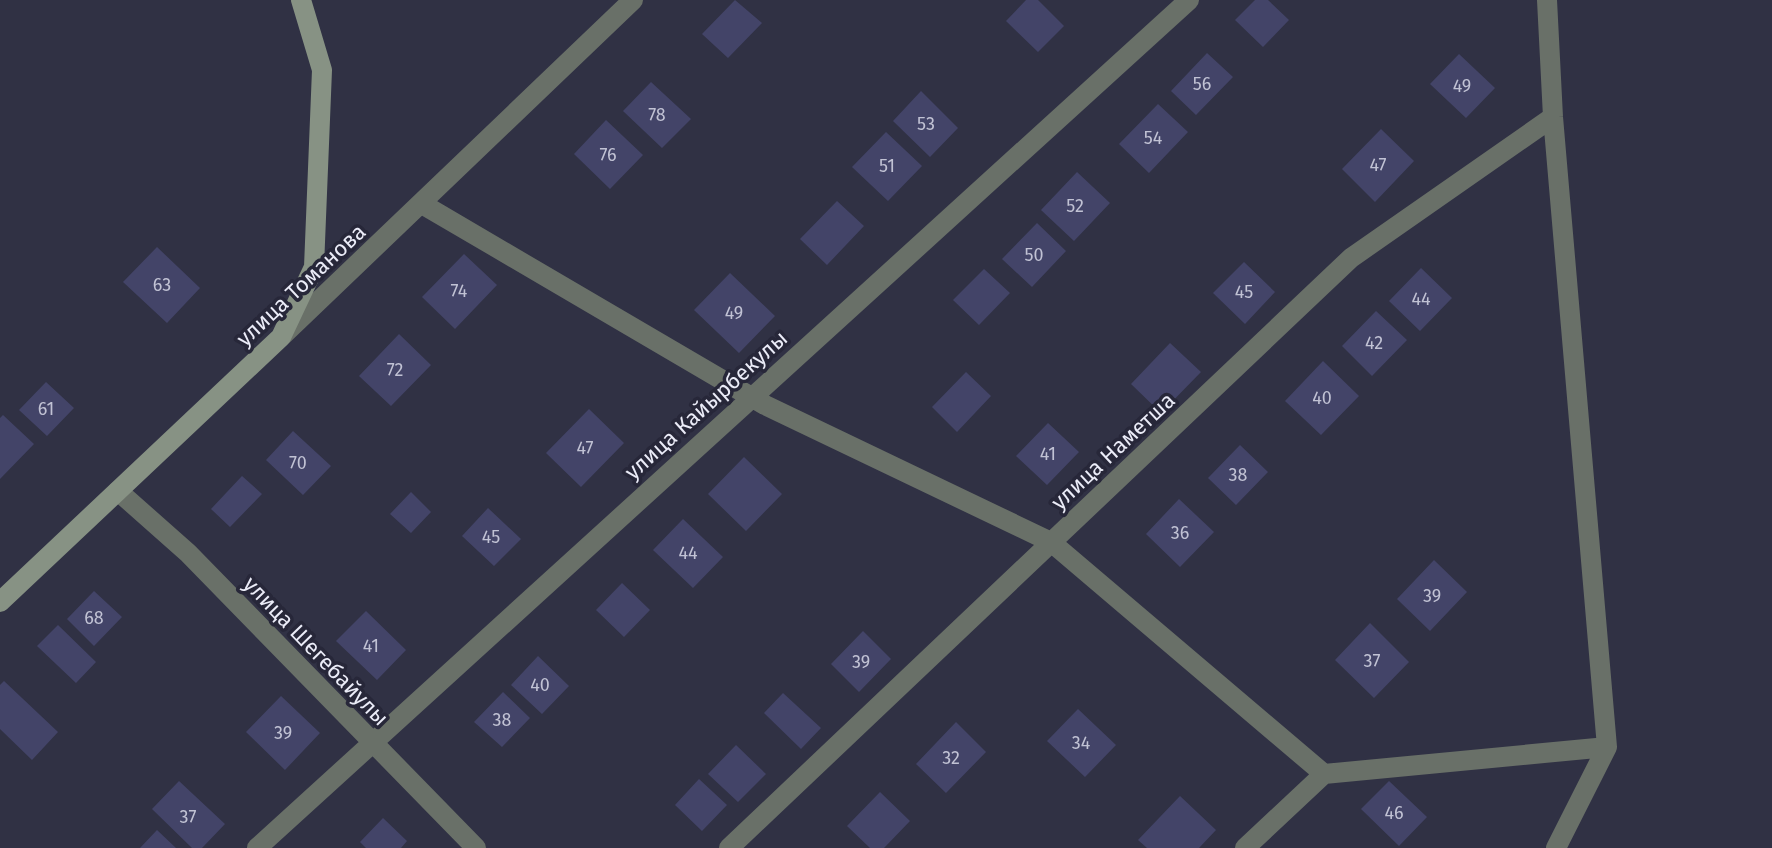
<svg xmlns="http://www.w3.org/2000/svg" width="1772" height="848" font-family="'Fira Sans',sans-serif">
<rect width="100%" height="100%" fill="#303144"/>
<path fill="#434468" d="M735,0L762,23L728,58L702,34Z
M1026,0H1038L1064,26L1038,52L1006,21Z
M1255,0H1268L1289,20L1263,47L1235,20Z
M1207,53L1233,77L1196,115L1171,91Z
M1459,54L1495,88L1466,118L1430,84Z
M651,82L691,119L662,148L623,111Z
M921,91L958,128L930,157L893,121Z
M1158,104L1188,132L1149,173L1119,144Z
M606,120L643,155L610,189L574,154Z
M1381,129L1414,161L1375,202L1342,169Z
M886,132L922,166L888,201L852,167Z
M1077,172L1110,203L1074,241L1041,210Z
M837,201L864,226L827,265L800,239Z
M1037,223L1066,251L1032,287L1002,259Z
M157,247L200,288L167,323L123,282Z
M464,254L497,285L455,329L422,297Z
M1244,262L1275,292L1245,324L1213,293Z
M1421,268L1452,298L1420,331L1389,301Z
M984,269L1010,293L979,325L953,300Z
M730,273L775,316L739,353L694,310Z
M1376,311L1407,340L1372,376L1342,346Z
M399,334L431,365L391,406L359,376Z
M1170,343L1201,372L1161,413L1131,384Z
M1323,361L1359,396L1321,435L1285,401Z
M966,372L991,396L957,432L932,407Z
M46,382L74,408L47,436L19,410Z
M589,409L624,443L581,487L546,453Z
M3,415L34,444L0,479V418Z
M1048,423L1079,452L1047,485L1016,456Z
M293,431L331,466L303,495L266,460Z
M1240,445L1268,472L1236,505L1208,478Z
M744,457L782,494L746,531L708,494Z
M242,476L262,494L230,527L211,509Z
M411,492L431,512L411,533L390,514Z
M1179,499L1214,532L1180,567L1146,534Z
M488,508L521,539L494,566L462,536Z
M683,519L723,557L693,588L653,550Z
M1434,560L1467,592L1430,631L1397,599Z
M622,583L650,610L624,637L596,610Z
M94,591L122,617L94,646L67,619Z
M366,611L406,650L377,680L336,641Z
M1370,623L1409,662L1374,698L1335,660Z
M58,625L96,662L76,683L37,646Z
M863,631L891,659L859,692L831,664Z
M538,656L569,686L542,714L511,685Z
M4,681L58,732L32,760L0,729V685Z
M503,692L530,718L502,747L474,722Z
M783,693L821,728L801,749L764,713Z
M281,696L320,733L285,770L246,732Z
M1078,709L1116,745L1085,777L1047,741Z
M956,722L986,752L946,793L916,764Z
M736,745L766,774L738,802L708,774Z
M699,779L727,805L702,831L675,805Z
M179,781L225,824L202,848H192L152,809Z
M1389,781L1427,817L1399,846L1361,809Z
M880,792L910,821L884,848H870L847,826Z
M1180,796L1216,830L1199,848H1147L1138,840Z
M383,818L407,841L401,848H366L360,842Z
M157,830L176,848H140Z"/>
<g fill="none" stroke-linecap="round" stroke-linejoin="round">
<path stroke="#697068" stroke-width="20" d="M1547,0L1553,117L1607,747L1556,848
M422,204L765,405L1051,542L1324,774L1607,747
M283,335L633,0
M118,491L188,553L476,848
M257,848L1189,0
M729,848L1351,258L1553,117
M1245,848L1324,774"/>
<path stroke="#879284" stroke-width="20" d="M0,602L281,337L314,267L322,70L301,0"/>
</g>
<g text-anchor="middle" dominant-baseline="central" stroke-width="7" stroke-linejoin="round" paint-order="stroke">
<g font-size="18" fill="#c1c2d4">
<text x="1202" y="84">56</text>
<text x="1462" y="86">49</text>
<text x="657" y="115">78</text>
<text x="926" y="124">53</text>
<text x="1153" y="138">54</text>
<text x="608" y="155">76</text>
<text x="1378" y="165">47</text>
<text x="887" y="166">51</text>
<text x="1075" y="206">52</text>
<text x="1034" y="255">50</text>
<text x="162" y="285">63</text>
<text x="459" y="291">74</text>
<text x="1244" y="292">45</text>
<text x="1421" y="299">44</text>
<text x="734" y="313">49</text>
<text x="1374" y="343">42</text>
<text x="395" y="370">72</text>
<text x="1322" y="398">40</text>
<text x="46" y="409">61</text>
<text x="585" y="448">47</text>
<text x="1048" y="454">41</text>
<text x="298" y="463">70</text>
<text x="1238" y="475">38</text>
<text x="1180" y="533">36</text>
<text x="491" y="537">45</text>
<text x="688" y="553">44</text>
<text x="1432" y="596">39</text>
<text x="94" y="618">68</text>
<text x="371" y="646">41</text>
<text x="1372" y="661">37</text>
<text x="861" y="662">39</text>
<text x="540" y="685">40</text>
<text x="502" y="720">38</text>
<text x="283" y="733">39</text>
<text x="1081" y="743">34</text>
<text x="951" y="758">32</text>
<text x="1394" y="813">46</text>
<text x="188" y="817">37</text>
</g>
<g font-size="22" fill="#ebecf8" stroke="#272739">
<text transform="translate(301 285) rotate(-43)">улица Томанова</text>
<text transform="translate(706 405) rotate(-42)">улица Кайырбекулы</text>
<text transform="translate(1113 451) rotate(-43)">улица Наметша</text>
<text transform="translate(316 651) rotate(46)">улица Шегебайулы</text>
</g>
</g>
</svg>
